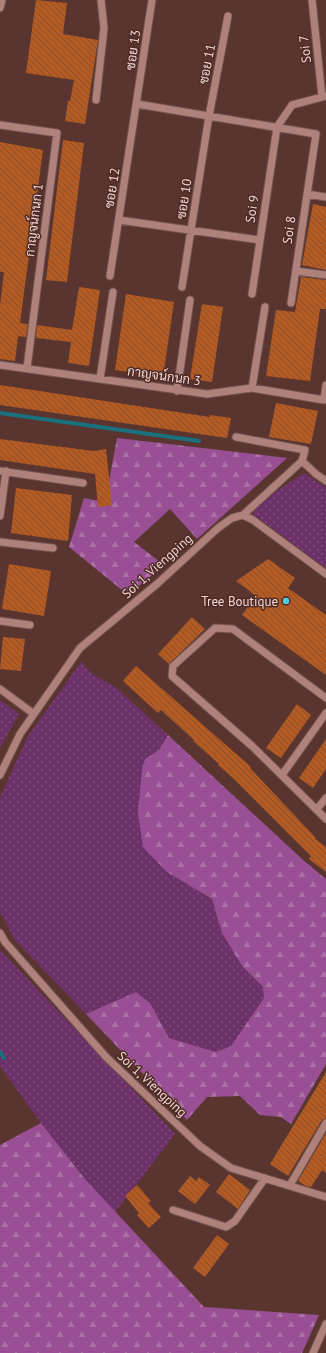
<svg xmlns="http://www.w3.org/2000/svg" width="326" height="1353" font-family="'PT Sans',Sarabun,sans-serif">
<defs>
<pattern id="grass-dots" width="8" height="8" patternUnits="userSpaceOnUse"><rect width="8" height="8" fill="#6d316a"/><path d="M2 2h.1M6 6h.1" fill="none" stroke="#824e7e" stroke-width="1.8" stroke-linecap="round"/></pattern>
<pattern id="forest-firs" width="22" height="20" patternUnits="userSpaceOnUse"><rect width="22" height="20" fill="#984f94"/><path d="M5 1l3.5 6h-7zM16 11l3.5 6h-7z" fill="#ac70a7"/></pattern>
<pattern id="building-back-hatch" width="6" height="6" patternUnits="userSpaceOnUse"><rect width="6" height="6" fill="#b45b23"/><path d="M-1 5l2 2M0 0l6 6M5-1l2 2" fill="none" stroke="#89502e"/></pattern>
</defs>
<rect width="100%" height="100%" fill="#5a352f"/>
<path fill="url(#grass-dots)" d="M304,473L326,488V568L253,514L257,504Z
M81,662L93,675L115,687L168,735L159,750L145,759L167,872L212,899L222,933L242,966L263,987L264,998L231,1046L216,1052L169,1038L150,1003L136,992L86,1014L15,940L0,912V797L28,736Z
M0,700L19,714L0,748Z
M0,950L175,1134L115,1212L85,1179L41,1123L0,1066Z"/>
<path fill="url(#forest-firs)" d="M117,438L287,458L197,539L170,509L134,542L164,565L128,595L69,547L84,498L105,502Z
M168,735L302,859L326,879V1064L291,1124L281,1117L260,1115L240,1096L207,1097L187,1120L86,1014L136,992L150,1003L169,1038L216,1052L231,1046L264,998L263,987L242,966L222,933L212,899L167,872L143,847L138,813L142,769L145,759L159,750Z
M41,1123L85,1179L204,1307L319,1315L302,1353H0V1145Z"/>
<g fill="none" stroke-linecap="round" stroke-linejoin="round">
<path stroke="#18717d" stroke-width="4" d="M0,413L199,441
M0,1052L4,1058"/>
</g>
<path fill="url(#building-back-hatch)" d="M36,0L67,3L63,34L98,40L85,124L65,121L68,101H70L74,80L26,73Z
M63,140L84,143L67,282L46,280Z
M0,142L43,150L20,323L28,324L26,337L18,336L15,361L0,359V306L4,272H0Z
M313,204L326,207V270L302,265Z
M301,277L326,280V309H320L310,381L266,376L276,310L295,312Z
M79,287L100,290L89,366L68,363L71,342L36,338L37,325L72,330Z
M126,294L174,302L163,377L115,370Z
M202,304L223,307L212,382L190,379Z
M0,385L210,417V415L231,418L227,438L0,405Z
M276,403L318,411L311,444L269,437Z
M0,439L94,451L106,449L112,505L98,507L95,474L0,460Z
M16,488L72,495L68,541L11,533Z
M268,559L295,578L288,588L326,615V675L242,615L256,596L236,581Z
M9,564L51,571L44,616L2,609Z
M192,617L205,629L169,664L158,654Z
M3,637L25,639L21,671L0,669Z
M136,666L251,767L250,768L316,838L315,839L326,847V872L309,859L311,856L234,779L218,765L219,764L193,741L194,740L161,710L158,713L123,681Z
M297,704L311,715L281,758L266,748Z
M326,739V769L313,788L299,778Z
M326,1072V1118L322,1120L288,1176L270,1164Z
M326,1133V1173L322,1170L311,1187L306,1186L298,1181Z
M229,1174L250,1190L238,1209L216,1192Z
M190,1176L196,1181L199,1177L210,1185L195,1204L178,1191Z
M137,1185L151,1201L148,1203L161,1217L149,1228L137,1215L139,1213L125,1196Z
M217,1235L229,1244L205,1277L193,1268Z"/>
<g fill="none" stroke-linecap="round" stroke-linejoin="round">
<defs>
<path id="minor" d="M312,0L322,97
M0,8L2,0
M96,100L104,28L101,0
M137,104L316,134L291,303
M0,125L57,133L27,368
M307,194L326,197
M119,220L260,240
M296,271L326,275
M110,276L152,0
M182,287L209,116L228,16
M252,294L277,127L292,105L326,96
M0,365L207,394L252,388L324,400L326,385
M100,379L113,292
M252,388L265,307
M177,391L190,300
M236,437L305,450L302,461
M302,461L316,474L326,481
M0,471L83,483
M243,515L253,520L326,574
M0,516L6,471
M0,542L53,548
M0,621L30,625
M0,689L34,714
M326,698L233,629L215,628L173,666L172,676L252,746L326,819
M0,775L20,734L80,648L157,584L218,528L232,518L243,515L302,461
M282,775L326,713
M317,809L326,798
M0,933L5,942L106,1057L200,1146L231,1168L326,1197
M290,1185L326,1123
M173,1210L226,1227L235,1221L265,1178
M313,1353L326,1324"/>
</defs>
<use href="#minor" stroke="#73534f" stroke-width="9"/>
<use href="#minor" stroke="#ae827b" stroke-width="7"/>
</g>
<circle fill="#54cadc" stroke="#4f2a25" stroke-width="1.5" cx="286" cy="601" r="4"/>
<g text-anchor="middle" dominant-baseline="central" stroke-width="3" stroke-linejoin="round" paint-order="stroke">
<g font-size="13" fill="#f0d7d3" stroke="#4f2a25">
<text transform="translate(305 49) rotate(-96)">Soi 7</text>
<text transform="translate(133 50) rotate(-82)">ซอย 13</text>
<text transform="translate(207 64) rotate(-79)">ซอย 11</text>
<text transform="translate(112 188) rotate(-81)">ซอย 12</text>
<text transform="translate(184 199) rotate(-81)">ซอย 10</text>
<text transform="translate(252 209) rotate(-81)">Soi 9</text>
<text transform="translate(34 220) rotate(-83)">กาญจน์กนก 1</text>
<text transform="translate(289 230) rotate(-82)">Soi 8</text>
<text transform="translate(164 376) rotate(8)">กาญจน์กนก 3</text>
<text transform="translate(157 566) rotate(-42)">Soi 1, Viengping</text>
<text transform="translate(152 1084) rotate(43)">Soi 1, Viengping</text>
</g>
<g font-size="13" fill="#f0d7d3" stroke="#4f2a25" text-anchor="end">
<text x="278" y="601">Tree Boutique</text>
</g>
</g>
</svg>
